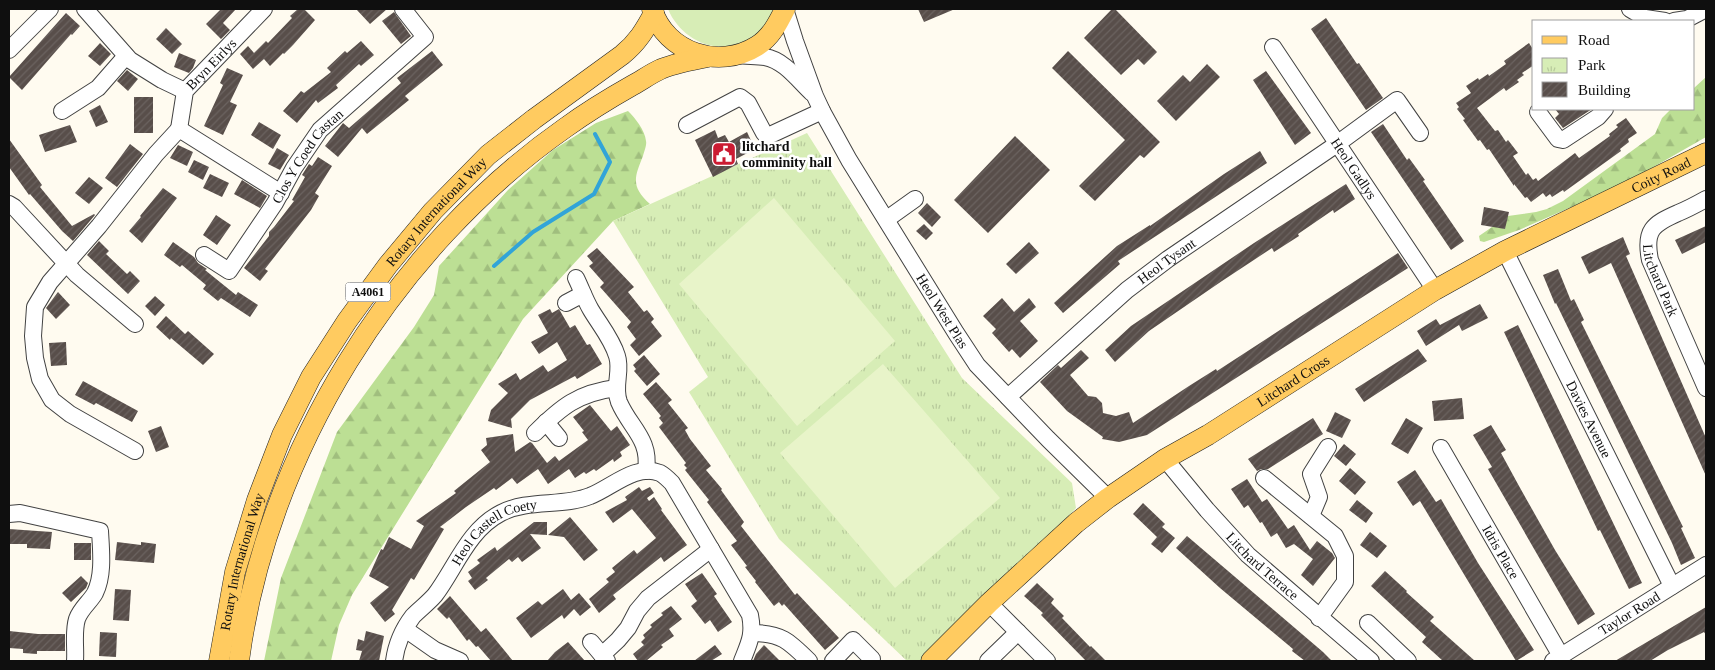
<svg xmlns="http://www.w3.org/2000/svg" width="1715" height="670" font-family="Georgia,serif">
<defs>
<pattern id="forest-firs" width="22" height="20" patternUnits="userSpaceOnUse" patternTransform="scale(1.25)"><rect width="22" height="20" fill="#bcdf94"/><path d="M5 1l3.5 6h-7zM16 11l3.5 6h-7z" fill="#a0be7e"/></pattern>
<pattern id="park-tufts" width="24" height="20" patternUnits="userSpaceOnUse" patternTransform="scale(1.25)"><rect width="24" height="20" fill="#d7edb6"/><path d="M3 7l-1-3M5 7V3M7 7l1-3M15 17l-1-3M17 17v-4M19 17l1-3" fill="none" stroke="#b7ca9b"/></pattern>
<pattern id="building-hatch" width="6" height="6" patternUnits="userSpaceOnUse" patternTransform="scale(1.25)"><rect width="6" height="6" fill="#584e4a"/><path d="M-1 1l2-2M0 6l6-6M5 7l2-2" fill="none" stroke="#6b6360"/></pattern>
</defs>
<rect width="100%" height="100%" fill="#fffbf0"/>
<path fill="#d7edb6" d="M668,9H779C771,18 763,31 753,39C750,42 743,43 738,44C710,54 679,36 668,9Z"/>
<path fill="url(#forest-firs)" d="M1706,77V137L1643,173L1592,198L1519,230L1484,242L1480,241L1479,236L1508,216L1536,212L1547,209L1563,201L1655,134L1662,118L1671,109H1694V88Z
M628,111C635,118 645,130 646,141C647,145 644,152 643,156C634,178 631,187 650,204L613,221L523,319L352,595L339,625L331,661H264L281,578L337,432L414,327L434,295L439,266L508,190L553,150L596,123Z"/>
<path fill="url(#park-tufts)" d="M807,133L962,378L1072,483L1076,508L989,603L931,661H907L779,539L689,392L708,377L613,221Z"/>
<path fill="#e8f4c9" d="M774,198L895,341L797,426L679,284Z
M883,364L1000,498L895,588L780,453Z"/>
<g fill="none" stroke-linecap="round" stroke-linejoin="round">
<path stroke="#31a4d8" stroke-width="4" d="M494,266L533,232L594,194L610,162L595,134"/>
</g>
<path fill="url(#building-hatch)" d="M221,9H236L223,23L230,30L221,39L206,24Z
M298,9H304L315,20L293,45L284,54L283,53L270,66L264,59L253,69L240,54L248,46L254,53L266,41L268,43L292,18L290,16Z
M356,9H387L370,24Z
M918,9H955L924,22Z
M1112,9H1115L1157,52L1144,65L1138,59L1121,75L1084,38Z
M394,12L411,36L401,44L382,21Z
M66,13L80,26L72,35L71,34L22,90L9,77Z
M1326,18L1357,64L1359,63L1383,98L1366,110L1311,29Z
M166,28L182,44L172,54L156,39Z
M361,41L374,55L361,66L359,64L336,85L338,88L318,103L316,100L297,123L283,111L301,91L304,93L331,72L327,68L345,51L347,53Z
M100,43L111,54L100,66L88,56Z
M1529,43L1534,51V65L1522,73L1524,75L1517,80L1519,82L1506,91L1504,88L1477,108L1495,131L1498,130L1506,142L1508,140L1518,153L1513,156L1526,175L1528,173L1533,180L1536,178L1538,181L1575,153L1579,158L1610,136L1609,134L1618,127L1616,125L1626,118L1637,133L1628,139L1629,142L1620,149L1621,151L1564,192L1563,190L1552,197L1550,194L1546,197L1543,193L1531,202L1527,197L1525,198L1514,184V186L1489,149L1487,150L1480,140L1478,141L1463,120L1465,119L1457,109L1459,107L1456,103L1471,93L1466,86L1478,78L1479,80L1488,74L1489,76L1506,64L1504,61Z
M432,51L443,65L405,96L409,100L367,134L362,128L338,157L325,146L343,123L349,128L401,83L397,78Z
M1068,51L1160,142L1144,158L1140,155L1095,201L1079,186L1125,140L1052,68Z
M179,53L196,60L193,68L189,73L174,67Z
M1207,64L1220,77L1176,121L1157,101L1183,75L1190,82Z
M227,68L243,75L230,102L237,105L223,135L204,126L223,85L220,83Z
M127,70L138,79L128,91L117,81Z
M1266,71L1311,133L1295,145L1253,80Z
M134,97H153V133H134Z
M100,105L108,122L96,127L89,111Z
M1555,109H1592L1563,128L1555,118L1559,114Z
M259,122L281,135L273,149L251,135Z
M1383,124L1407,160L1409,158L1425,180L1423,181L1464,241L1451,250L1371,132Z
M70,125L77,142L45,152L39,135Z
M715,130L718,138L725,135L729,142L747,132L755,149L736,159L738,164L713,177L695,140Z
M1015,136L1050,170L988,233L954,200Z
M9,139L42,185L40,187L72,226L94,214L95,215L73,241L62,231L30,194L29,195L9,167Z
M130,144L143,154L117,187L105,178Z
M178,145L193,152L187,166L170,158Z
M277,148L289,155L280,170L268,164Z
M1260,151L1267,163L1118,261L1120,264L1063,313L1054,303L1117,246L1150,225V226L1224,174Z
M318,157L332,166L315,193L319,196L311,210L265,269L268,271L260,281L244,268L269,236V232L274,227L294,201L292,200L305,177L302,175L309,164L312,166Z
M194,160L209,167L203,180L188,172Z
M210,174L229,183L222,197L203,188Z
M89,177L103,188L89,204L75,193Z
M242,180L267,196L260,208L234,194Z
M1346,184L1355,199L1334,213L1333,210L1298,234L1299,236L1274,252L1272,248L1222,281L1149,331L1115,362L1105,350L1131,326L1254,243Z
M163,188L177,198L142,243L129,231L141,217L140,216Z
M927,203L941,217L932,227L918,213Z
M1484,207L1509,212L1505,229L1481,225Z
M216,215L231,225L217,245L203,235Z
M924,224L933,233L926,240L916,231Z
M1706,226V242L1682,254L1675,240Z
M1623,237L1630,254L1626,256L1706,438V476L1611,263L1589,274L1581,257Z
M99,241L109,251L106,254L127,274L130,271L140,281L128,294L87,255Z
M173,242L194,257L198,263L207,269L205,270L236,295L238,292L258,305L250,317L221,298L218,301L203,289L206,285L182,265L180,267L164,255Z
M1029,242L1039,253L1016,274L1006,264Z
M597,248L634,287L628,292L644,312L647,310L654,319L651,322L662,336L639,356L630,345L636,339L627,327L631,322L600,287L604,283L589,266L593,263L587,256Z
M1398,253L1408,268L1147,435L1119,442L1102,439L1103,437L1067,411L1040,382L1058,365L1061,368L1081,350L1089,358L1070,375L1088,396L1096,397L1102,403L1103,413L1116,416L1129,412L1133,423L1189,386L1216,369L1217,371Z
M1558,269L1571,301L1574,299L1584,320L1581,322L1683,527L1681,528L1695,558L1681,565L1672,543L1556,303L1555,304L1543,275Z
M58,292L70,305L56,319L46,308Z
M155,296L165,305L155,316L145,306Z
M1002,298L1014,312L1029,298L1036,307L1020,321L1038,341L1020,358L1012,349L1009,352L992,333L996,329L983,316Z
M1480,304L1488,318L1462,331L1459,325L1426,346L1417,331L1436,319L1440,325Z
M550,309L552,313L559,309L570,328L575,325L587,345L590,344L602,364L577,379L575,376L530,400L511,419L512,428L488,421L491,410L508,393L498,384L516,373L520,380L543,365L548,372L567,360L557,342L539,354L531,342L548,333L538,315Z
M166,316L185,334L188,331L214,354L203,365L171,338L170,340L156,327Z
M1518,325L1642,583L1629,589L1600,530L1598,531L1504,332Z
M66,342L67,365L51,366L49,343Z
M1418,349L1427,361L1364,402L1355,389Z
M644,355L660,374L647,386L634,371L636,369L633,365Z
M83,381L138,411L132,422L96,403L94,405L75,395Z
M656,382L672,400L668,403L688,428L685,430L690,439L711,466L706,470L722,489L721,490L744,522L741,526L795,595L797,593L839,638L825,650L784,604L782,606L779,602L774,606L755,582L756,581L745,567L747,566L731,545L737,541L707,502L709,500L685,470L687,468L684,465L686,463L659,427L663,423L659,418L661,416L643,394Z
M1462,398L1464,419L1434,421L1432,401Z
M590,405L611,431L617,426L630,445L620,452L622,456L614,462L613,459L596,471L594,469L586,474L584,472L575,478L569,469L548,484L538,469L517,484L512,478L496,490L494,488L466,507L440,527L444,529L414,580L411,578L392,610L395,614L385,622L370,603L389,587L369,576L381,549L383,550L389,537L411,549L424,526L416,521L456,493L454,491L490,462L481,450L487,445L486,438L513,434L515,452L530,442L532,443L547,463L555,456L559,461L588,440L582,432L584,431L573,417Z
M1335,412L1351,420L1342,438L1326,431Z
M1313,418L1323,434L1268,469H1261L1257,471L1248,459Z
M1406,418L1423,428L1408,454L1391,444Z
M1491,425L1506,450L1501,453L1519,486L1555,550L1595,614L1578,625L1488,469L1492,467L1473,435Z
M161,426L169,447L156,452L148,431Z
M1344,444L1356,454L1346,466L1334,456Z
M1350,468L1366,482L1355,495L1339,481Z
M1415,470L1436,502L1441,499L1478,563L1534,650L1516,661L1420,501L1413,506L1397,482Z
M1247,479L1262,502L1267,499L1288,529L1294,525L1310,550L1317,541L1332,553L1335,558L1313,586L1301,575L1313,559L1294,544L1286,548L1277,533L1271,537L1262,522L1260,523L1248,505L1244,508L1231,489Z
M639,487L642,491L650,487L654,493L647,498L649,501L654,497L662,509L661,510L687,545L664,562L661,557L613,595L616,599L599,613L589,599L609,582L606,579L615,572L612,568L634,550L637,554L656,538L632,509L613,523L605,512L627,500L625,497Z
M1357,500L1373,513L1366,523L1349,510Z
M1143,503L1165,524L1162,527L1175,538L1162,553L1151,544L1157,537L1133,514Z
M570,517L598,550L584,561L564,537L548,535Z
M534,522H547V535L530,534L541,548L522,562L518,557L512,562L509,559L486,578L488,580L475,590L468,581L472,578L468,572L480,563L477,560L495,547L497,551Z
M9,529L52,532L50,549L27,548V544H9Z
M1370,532L1387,546L1377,558L1360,545Z
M1187,536L1323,652L1332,661H1305L1292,651L1293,649L1220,588L1176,548Z
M117,542L141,545V542L156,544L154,563L115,560Z
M74,543H91V560H74Z
M1385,571L1407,591L1406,592L1434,617L1430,621L1475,661H1443L1422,642L1426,637L1371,586Z
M702,573L717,594L714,596L732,622L718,632L710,620L705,624L691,606L697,601L685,584Z
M81,576L88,583L86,588L71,602L62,593Z
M1037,583L1054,599L1051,603L1064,616L1062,618L1090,647L1091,646L1106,661H1086L1041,615L1043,613L1024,596Z
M115,589L131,590L129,621L113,620Z
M563,589L571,600L579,593L591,607L580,616L574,609L564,619L562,615L531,638L516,618L538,601L542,605Z
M450,596L481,632L486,628L513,661H491L478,646L476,647L469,639L467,641L449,617L447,619L437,609Z
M671,606L682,619L669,629L674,636L661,645L663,647L646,661H638L633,654L644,645L641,642L645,638L643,635L652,627L650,625L663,615L661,613Z
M1706,607V635L1704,632L1668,650L1650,661H1615Z
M9,631L38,634H65V651H37V654L23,653V649L9,648Z
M366,631L384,636L379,661H359L362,651L356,650L358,639L364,641Z
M100,632L117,633L116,657L99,656Z
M568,642L585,661H547L555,652Z
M715,645L722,654L711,661H694Z
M764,645L780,661H753L756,654Z"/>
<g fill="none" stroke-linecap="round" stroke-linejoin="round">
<defs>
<g id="minor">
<path d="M85,9L130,60L162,80L185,91"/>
<path id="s1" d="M785,9L795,41L815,96L822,111L849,160L956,333L977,365L1048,439L1108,498"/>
<path d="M1630,9L1645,18L1665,21"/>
<path d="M1674,21L1687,19L1706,9"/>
<path id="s2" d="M1273,47L1435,290"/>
<path d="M9,50L50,9"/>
<path d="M737,55C746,56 756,56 765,57C784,60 799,81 812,93"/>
<path d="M62,111L98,88L126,56"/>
<path d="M1538,112L1558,139L1563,140L1598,117L1605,109"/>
<path d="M687,125L740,97L748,103L764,133L768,136L822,111"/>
<path id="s3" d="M179,129L185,91L264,9"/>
<path id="s4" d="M1706,199C1697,204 1688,209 1678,213C1653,224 1644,230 1650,260L1706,388"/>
<path d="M9,204L14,207L77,275L135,324"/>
<path d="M887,219L915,199"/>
<path id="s5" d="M1505,251L1672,586"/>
<path id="s6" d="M204,255L229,271L275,203L294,168L320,130L425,37L403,9"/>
<path d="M576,278C581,288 585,300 591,310C600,325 612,339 617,356C622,371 613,386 619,402C630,428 651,439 646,471"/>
<path d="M566,303L583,294"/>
<path id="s7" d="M1008,397L1127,290L1168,259L1337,144L1397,100L1420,133"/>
<path d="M546,422L559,438"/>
<path d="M535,433C561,407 578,393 616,388"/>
<path id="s8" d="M1441,448L1561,656"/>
<path d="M135,451L70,414L52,400L40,379L35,358L33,336L35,307L50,282L99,226L156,154L179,129L281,193"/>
<path id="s9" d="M1165,459L1207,510L1248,555L1371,661"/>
<path d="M1264,478L1335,536L1345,556V582L1319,618"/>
<path d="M9,514L20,513L100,531C101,550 104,575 95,593C90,602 81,608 77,619C73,632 76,647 75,661"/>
<path d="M1311,516L1319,497L1311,474L1328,447"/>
<path d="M989,603L1047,661"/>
<path d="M1368,623L1408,661"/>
<path d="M405,629L435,650L460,661"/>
<path d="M752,633C781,633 789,641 809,661"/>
<path d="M591,642L607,661"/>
<path d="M602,655L618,640L628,628L637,611L648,598L711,549"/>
<path id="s10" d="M394,661C396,646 403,629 413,616C420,609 428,603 435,595C456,567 468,530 501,513C528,499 563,507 590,496C611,488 636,463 660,473C664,475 668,479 672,483L750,615C754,635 749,643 742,661"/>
<path d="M833,661L853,640L872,659"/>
<path d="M988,661L1018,632"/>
<path id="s11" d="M1553,661L1706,565"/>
</g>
<g id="major">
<path d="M652,9C666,53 719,70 757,46C771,37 778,23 785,9"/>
<path id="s12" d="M219,661L235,572L257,500L282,435L311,377L347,321L388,265L433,211L488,155L534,119L622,55C637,43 645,30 654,13"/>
<path d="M239,661C266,453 394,248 565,128C587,112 610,98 633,85C642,80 652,73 661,69C676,63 692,60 708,57"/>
<path id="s13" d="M931,661L989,603L1076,523L1108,498L1165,459L1208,435L1435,290L1505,251L1706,153"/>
</g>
</defs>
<use href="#minor" stroke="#424242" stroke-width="18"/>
<use href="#major" stroke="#202020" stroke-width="21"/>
<use href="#minor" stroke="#fff" stroke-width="16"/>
<use href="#major" stroke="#ffcb60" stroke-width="20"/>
</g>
<defs>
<symbol id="civic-square" viewBox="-11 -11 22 22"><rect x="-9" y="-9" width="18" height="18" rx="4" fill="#cb1b32" stroke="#fff"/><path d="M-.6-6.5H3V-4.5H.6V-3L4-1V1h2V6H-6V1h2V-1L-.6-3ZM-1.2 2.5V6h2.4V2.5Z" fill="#fff"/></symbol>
</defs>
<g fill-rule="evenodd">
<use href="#civic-square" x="710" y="140" width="28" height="28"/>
</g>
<g text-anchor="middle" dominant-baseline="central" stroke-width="5" stroke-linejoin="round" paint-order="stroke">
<rect fill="#fff" stroke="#575757" stroke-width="1" x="345.5" y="282.5" width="45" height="19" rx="4"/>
<g font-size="12" font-weight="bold" fill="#0f0f0f">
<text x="368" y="292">A4061</text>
</g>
<g font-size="14" fill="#0f0f0f" stroke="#fff">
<text stroke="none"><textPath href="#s3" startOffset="76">Bryn Eirlys</textPath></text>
<text stroke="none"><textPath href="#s6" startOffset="169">Clos Y Coed Castan</textPath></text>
<text stroke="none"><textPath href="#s2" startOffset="146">Heol Gadlys</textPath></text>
<text stroke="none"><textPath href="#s13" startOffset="882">Coity Road</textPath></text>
<text stroke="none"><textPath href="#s12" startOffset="508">Rotary International Way</textPath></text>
<text stroke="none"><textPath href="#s7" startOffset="209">Heol Tysant</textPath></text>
<text stroke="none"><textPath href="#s4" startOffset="116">Litchard Park</textPath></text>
<text stroke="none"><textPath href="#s1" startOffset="342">Heol West Plas</textPath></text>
<text stroke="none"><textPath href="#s13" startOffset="460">Litchard Cross</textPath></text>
<text stroke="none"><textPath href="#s5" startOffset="188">Davies Avenue</textPath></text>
<text stroke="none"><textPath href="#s10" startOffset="170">Heol Castell Coety</textPath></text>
<text stroke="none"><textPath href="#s8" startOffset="120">Idris Place</textPath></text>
<text stroke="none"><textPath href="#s12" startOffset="102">Rotary International Way</textPath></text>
<text stroke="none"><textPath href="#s9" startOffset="145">Litchard Terrace</textPath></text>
<text stroke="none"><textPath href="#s11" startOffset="90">Taylor Road</textPath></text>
</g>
<g font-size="14" font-weight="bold" fill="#0f0f0f" stroke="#fff" text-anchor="start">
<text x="742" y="146">litchard<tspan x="742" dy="16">comminity hall</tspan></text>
</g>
</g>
<rect width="1715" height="670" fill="none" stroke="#0f0f0f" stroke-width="20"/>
<rect x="1532" y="20" width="162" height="90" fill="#ffffff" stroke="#9f9f9f"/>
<rect x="1542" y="36" width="25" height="8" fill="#ffcb60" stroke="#9f9f9f"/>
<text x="1578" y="45" font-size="15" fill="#0f0f0f">Road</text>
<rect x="1542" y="58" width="25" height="15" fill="url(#park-tufts)" stroke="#9f9f9f"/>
<text x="1578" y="70" font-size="15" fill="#0f0f0f">Park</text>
<rect x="1542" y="82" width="25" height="15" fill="url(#building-hatch)" stroke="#9f9f9f"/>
<text x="1578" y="95" font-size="15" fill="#0f0f0f">Building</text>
</svg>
